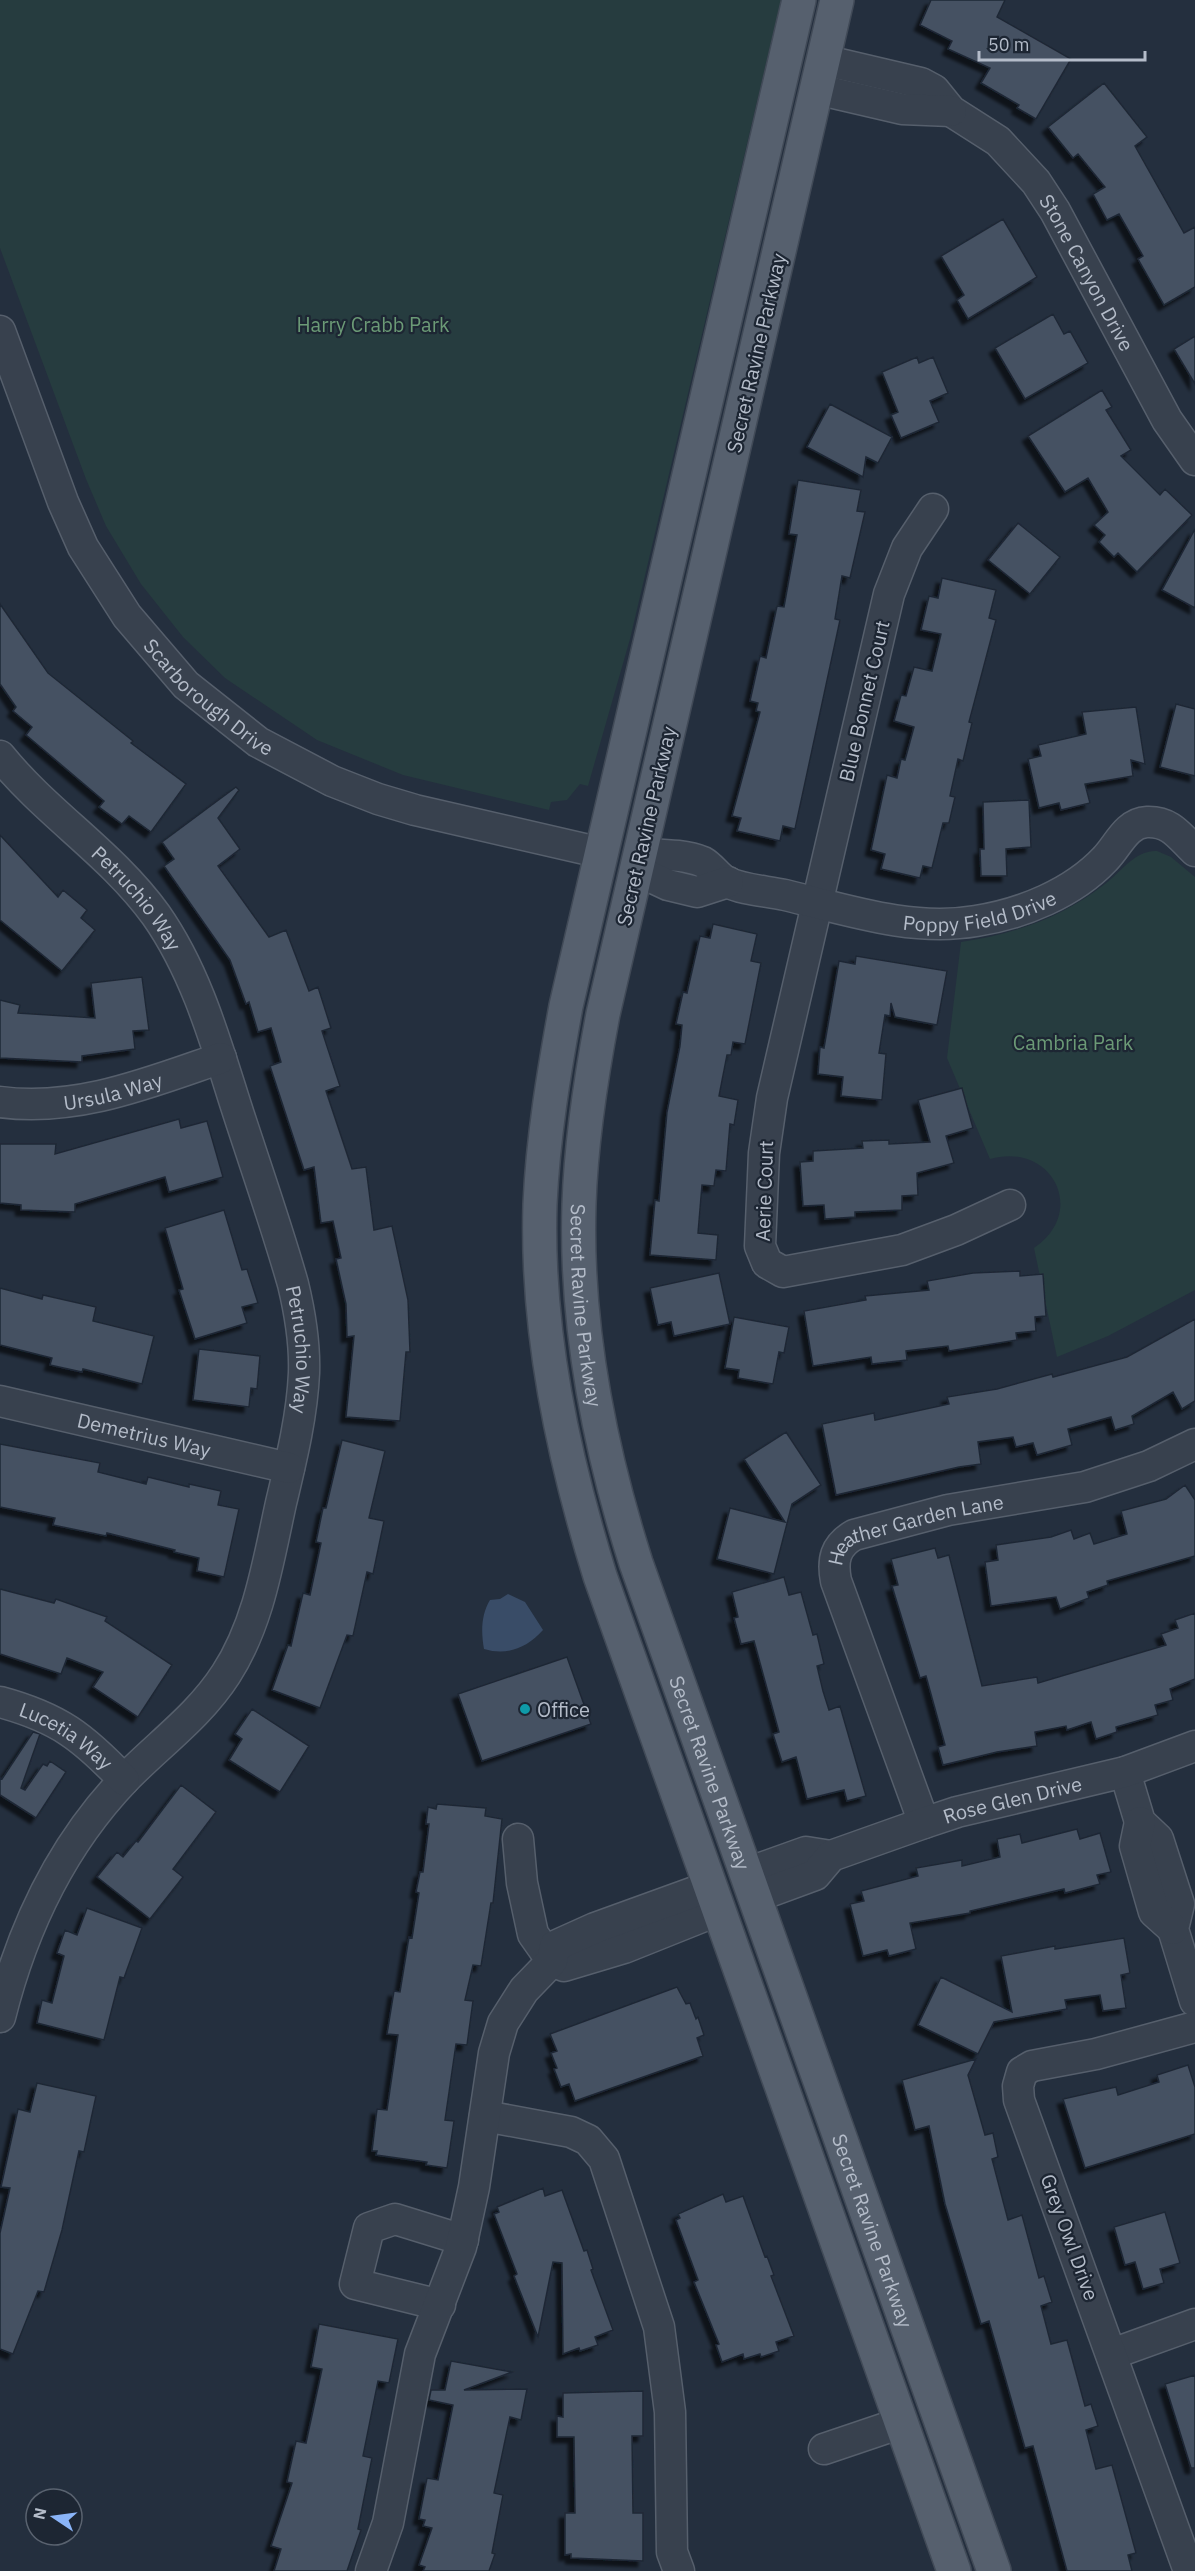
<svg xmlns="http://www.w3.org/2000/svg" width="1195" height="2571" font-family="'IBM Plex Sans',sans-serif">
<defs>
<filter id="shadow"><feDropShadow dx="-5.5" dy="5.5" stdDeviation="1.5" flood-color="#0009"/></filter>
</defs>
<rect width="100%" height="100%" fill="#242f3e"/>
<path fill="#263c3f" d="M0,0H781L630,639L588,786L580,784L567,800L551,802L549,810L403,775L317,740L225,678L183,637L141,584L106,526L86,479L0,248Z
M1157,851L1171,857L1195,877V1290L1108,1336L1057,1357L1034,1248C1088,1212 1052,1141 990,1159L947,1058L961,942C1014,934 1062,918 1105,884C1121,872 1135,850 1157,851Z"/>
<path fill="#394c67" d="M508,1594L525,1602L543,1630C527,1648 507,1656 484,1649C481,1632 481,1615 490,1600L500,1599Z"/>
<path fill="#455162" stroke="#1f2835" stroke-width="1.5" filter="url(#shadow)" d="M931,0H1005L997,17L1071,59L1036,119L1017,108L1019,105L981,83L990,68L948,49L952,41L920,25Z
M1104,83L1147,137L1135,146L1184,233L1195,227V287L1164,305L1138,259L1143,256L1119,214L1107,220L1093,194L1105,187L1078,154L1073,158L1048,127Z
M1003,219L1037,277L968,319L957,300L964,295L941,256Z
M1053,314L1064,334L1070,331L1088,363L1025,399L995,348Z
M1195,336V384L1174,349Z
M917,357L919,363L933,357L948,393L930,401L939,422L901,438L891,415L898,412L882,372Z
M1102,390L1112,407L1106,410L1131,450L1121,456L1160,495L1165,489L1192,515L1137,572L1118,553L1114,557L1099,542L1105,535L1094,525L1108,512L1088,478L1065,492L1028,436Z
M830,404L892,437L878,463L866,457L863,477L807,447Z
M798,480L861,490L857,511L865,512L850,578L842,576L835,619L840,620L795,829L783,826L780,841L737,831L741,818L732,816L760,712L756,711L758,703L750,701L760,656L766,658L777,606L784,607L797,535L789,534Z
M1018,523L1060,557L1030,594L988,560Z
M1195,529V608L1162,590Z
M942,578L996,590L989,618L996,620L969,722L972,723L963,761L958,759L950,796L955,797L949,823H943L932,868L923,866L920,878L881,869L885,854L871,850L887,775L897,778L901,759L905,760L914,727L894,721L901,695L906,696L914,667L932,671L941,634L921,630L929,596L938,598Z
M0,604L48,673L133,741L131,743L186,784L151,832L129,816L122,824L99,807L104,801L26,735L32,727L13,711L16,707L0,684Z
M1176,704L1195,709V776L1160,767Z
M1136,707L1145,764L1131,760L1133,776L1085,784L1090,803L1061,810L1059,803L1039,808L1028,759L1041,756L1038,745L1086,734L1082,712Z
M236,787L239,790L218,818L240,849L218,866L269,937L286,930L309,991L318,987L331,1028L322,1031L340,1086L326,1091L352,1169L366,1167L374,1230L392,1226L408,1300L410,1352H406L400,1421L346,1417L354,1336L347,1337L346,1304L336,1259L341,1258L333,1221L321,1223L314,1167L304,1170L270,1066L281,1062L271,1028L258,1032L249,1002L246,1004L230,960L164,866L174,859L162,842Z
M1029,800L1031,847L1006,849L1007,876H981L980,849H984L983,802Z
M0,835L58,897L63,890L87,910L81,918L95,930L62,971L0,920Z
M713,924L757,934L751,961L761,963L745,1044L733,1042L731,1055H727L719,1096L738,1100L734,1125L730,1124L726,1171L716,1170L714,1186L702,1185L698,1233L718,1235L716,1260L650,1255L655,1200L659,1201L667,1112L680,1046L682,1025L676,1024L683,992L687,993L700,936L710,938Z
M856,956L947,971L937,1025L895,1017L891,1003L890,1016L885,1015L879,1053L886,1054L882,1100L841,1096L843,1077L818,1074L820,1047L824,1048L839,961L855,964Z
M142,977L149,1030L133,1031L135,1049L82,1056V1062L0,1058V1000L20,1005L18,1013L95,1018L91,983Z
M962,1088L973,1128L946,1136L954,1163L917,1173L918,1195L902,1196V1210L855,1212V1217L825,1219L824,1205L803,1206L800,1162L813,1161V1151L863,1148L862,1141L889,1140V1144L930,1142L918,1100Z
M179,1119L181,1128L207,1121L223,1177L169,1192L165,1177L75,1204V1212L21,1210V1205L0,1203V1144H56L55,1154Z
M224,1210L242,1270L247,1269L258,1303L242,1307L247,1323L195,1339L179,1290L183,1289L165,1228Z
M1020,1271V1276L1043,1274L1046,1316L1035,1317L1036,1331L1016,1333L1017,1340L949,1351L948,1346L906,1351L907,1360L872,1364L871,1357L813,1366L804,1311L866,1300L865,1296L929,1290L927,1281L973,1273Z
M719,1273L730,1324L674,1336L671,1322L658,1325L650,1288Z
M0,1288L42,1299L43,1295L96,1307L93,1321L154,1336L142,1384L83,1369L82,1372L50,1365L52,1358L0,1345Z
M734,1317L789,1327L784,1353L779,1352L773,1384L738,1378L739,1370L725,1368Z
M1195,1319V1401L1182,1409L1173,1392L1132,1416L1134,1424L1115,1430L1111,1417L1068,1429L1072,1445L1037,1455L1033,1443L1016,1447L1013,1437L978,1442L981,1464L959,1467L836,1495L822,1424L874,1413L875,1420L949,1404L947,1397L997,1389L1052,1374L1053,1377L1127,1357Z
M199,1349L260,1356L257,1389L251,1388L249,1407L193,1400Z
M786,1432L821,1485L792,1504L774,1574L717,1559L730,1508L785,1522L744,1459Z
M342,1440L385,1451L369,1518L384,1521L373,1574L367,1572L353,1636L347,1635L320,1708L272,1690L288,1645L291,1646L303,1593L310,1595L321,1543L316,1542L323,1508H326Z
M0,1444L100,1463L98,1472L146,1484L148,1477L189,1487V1484L221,1491L218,1505L239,1509L224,1577L197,1571L199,1558L174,1552L175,1550L107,1533L106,1536L53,1525L55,1518L0,1507Z
M1185,1485L1195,1500V1556L1107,1581L1108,1585L1087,1592L1089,1598L1060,1609L1056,1597L991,1606L985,1562L998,1560L996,1545L1051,1537L1071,1530L1074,1539L1090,1533L1094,1544L1127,1534L1121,1511L1166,1499Z
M935,1548L938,1558L949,1555L982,1686L1037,1677L1038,1683L1166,1645L1161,1634L1178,1628L1175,1620L1195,1613V1679L1170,1689L1173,1700L1155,1705L1158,1715L1116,1727L1117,1732L1096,1739L1091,1722L1067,1730L1066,1726L1035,1732L1037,1746L997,1752L943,1765L938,1747L945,1745L926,1676L920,1678L892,1586L898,1585L891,1559Z
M784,1577L789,1595L801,1592L813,1635L817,1634L824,1664L817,1666L823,1691L829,1710L840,1706L866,1796L847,1801L844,1790L807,1799L796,1757L782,1762L773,1734L779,1732L754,1641L741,1644L734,1618L738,1617L732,1592Z
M0,1589L54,1603L56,1599L107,1617L105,1621L172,1665L138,1717L93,1687L103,1672L67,1658L61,1674L0,1654Z
M567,1657L591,1724L482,1761L458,1694Z
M252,1709L309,1746L280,1792L229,1760L242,1739L235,1734Z
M33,1732L40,1734L21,1788L25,1790L43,1764L47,1766L50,1761L66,1772L36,1818L0,1795V1778L2,1779Z
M181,1785L216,1812L173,1869L183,1877L150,1919L97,1877L117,1852L123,1857L136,1841L138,1842Z
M437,1804L486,1808L485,1816L502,1819L493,1903H491L481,1966L473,1965L465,2000L473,2001L467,2045L456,2044L445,2120L454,2121L447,2168L426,2165L427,2162L376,2155L377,2151H372L377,2109L387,2110L398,2035L387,2034L394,1991L400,1992L409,1937L412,1938L419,1893L416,1892L420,1872H423L429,1824H426L428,1807L436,1809Z
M1077,1829L1080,1839L1100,1833L1111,1872L1097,1875L1100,1884L1065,1893L1064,1889L970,1911V1913L910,1923L916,1949L889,1956L887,1950L863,1956L850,1904L864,1901L861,1891L918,1876L916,1868L962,1860V1866L1000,1857L997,1839L1020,1834L1022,1843Z
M87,1908L142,1928L124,1978L120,1977L104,2040L37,2023L42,2000L52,2003L64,1956L57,1953L65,1930L77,1935Z
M1124,1938L1130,1973L1121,1975L1126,2008L1103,2011L1100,1995L1065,2000L1067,2009L994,2022L978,2054L918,2025L941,1977L1012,2012L1001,1956L1055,1946V1949Z
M677,1987L686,2004L690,2003L696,2019L698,2017L704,2035L697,2038L703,2056L575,2101L569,2084L561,2087L554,2069L557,2068L551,2053L557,2051L550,2034Z
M976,2059L968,2075L985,2135L993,2133L998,2157L992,2159L1008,2220L1022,2215L1039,2278L1044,2276L1052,2302L1041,2306L1051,2344L1067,2340L1085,2406L1091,2404L1098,2426L1086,2430L1096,2469L1112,2465L1136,2553L1128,2555L1132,2571H1067L1033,2446L1025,2448L989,2321L981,2324L945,2204L929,2126L915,2130L902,2080Z
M1188,2065L1195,2087V2134L1085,2168L1063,2099L1116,2087L1118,2095L1159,2082L1157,2075Z
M37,2083L96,2096L84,2152L79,2151L62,2230L44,2292L38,2291L13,2354L0,2349V2233L10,2188L1,2187L18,2109L30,2112Z
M543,2188L545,2196L562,2190L584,2251L587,2250L593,2269L591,2270L613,2330L595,2337L598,2345L580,2351L579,2348L563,2354L562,2263L553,2262L538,2337L514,2276L517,2274L494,2214L499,2212L497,2207Z
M723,2194L726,2202L743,2196L765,2257L767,2256L774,2275L771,2276L794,2336L776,2342L779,2351L761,2357L760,2354L744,2359L743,2354L722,2362L716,2345L719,2344L694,2282L698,2280L676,2220L680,2218L678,2214Z
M1165,2212L1180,2263L1160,2269L1164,2283L1143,2289L1135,2262L1125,2265L1114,2227Z
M319,2324L398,2339L389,2383L378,2381L363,2456L372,2458L358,2529L361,2530L347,2571H274L281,2549L271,2546L292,2483L287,2482L296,2441L306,2443L322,2369L311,2367Z
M451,2361L512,2372L464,2390L527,2389L521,2420L510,2417L494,2493L503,2495L492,2553L495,2554L489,2571H423L425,2567L419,2565L432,2528L423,2526L425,2520L419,2519L427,2478L438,2480L453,2405L429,2400L431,2390H445Z
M1195,2375V2468H1191L1165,2384Z
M643,2391V2436H632L633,2513H643V2561L571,2558V2554L565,2555V2513H575L574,2437H557V2416L563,2417V2393Z"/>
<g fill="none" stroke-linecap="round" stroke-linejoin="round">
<defs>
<g id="minor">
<path id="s1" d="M823,60L921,83L934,90L951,111L998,141L1036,182L1055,211L1167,420L1195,460"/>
<path d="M816,89L902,109L951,111"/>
<path id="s2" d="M0,331L63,502L83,547L127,616L186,685L258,742L332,781L378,799L415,810L602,853"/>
<path d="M933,509L907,548L889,594L772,1098L764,1153L760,1246L767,1263L783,1272L902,1250L956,1230L1010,1205"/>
<path id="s3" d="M0,756C47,814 112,854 156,915C196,972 215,1040 236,1106C255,1165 276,1224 293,1284C300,1313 305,1343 304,1373C302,1417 291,1461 281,1503C268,1562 259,1623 226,1674C199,1716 159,1744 125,1779C62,1845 22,1929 0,2017"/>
<path id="s4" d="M640,854C660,855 684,854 703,862C712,867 718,878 727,882C743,890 767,891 785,895C847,910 912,932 976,921C1022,914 1073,893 1105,859C1118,846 1126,823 1147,822C1171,821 1180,837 1195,851"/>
<path d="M636,870L668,885L697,892L728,882"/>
<path id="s5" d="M0,1102C78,1112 148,1083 221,1058"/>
<path id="s6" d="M0,1401L289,1468"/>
<path id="s7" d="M0,1702C59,1718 83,1737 124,1780"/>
<path d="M1125,1772L1140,1822L1158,1839L1179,1904L1173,1929L1195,2001"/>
<path d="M1140,1822L1135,1846L1154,1912L1173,1929"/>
<path id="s8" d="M924,1823L836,1581C832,1560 835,1546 854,1535L948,1510L1085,1487L1149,1466L1195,1444"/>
<path d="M518,1839L522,1883L533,1934L552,1961L564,1966L624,1948L719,1910"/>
<path d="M747,1873L806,1852L831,1856"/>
<path id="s9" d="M755,1897L815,1875L831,1856L924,1823L957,1812L1125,1772L1195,1746"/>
<path d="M485,2116L571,2132L588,2140L604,2159L659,2327L670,2412L672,2552L679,2571"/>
<path d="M440,2305L355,2284L369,2228L395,2219L463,2240"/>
<path d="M1112,2354L1195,2324"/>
<path d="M824,2449L901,2423"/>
<path d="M371,2571L388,2523L420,2354L461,2247L474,2187L494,2053L503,2023L524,1990L552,1961L555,1946L595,1928L711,1886"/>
<path d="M1189,2571L1019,2100L1018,2086L1022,2072L1032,2066L1096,2054L1195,2027"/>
</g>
<g id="major">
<path d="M799,0L566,1006C554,1072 543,1137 540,1204C536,1331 563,1456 600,1576L954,2571"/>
<path id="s10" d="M837,0L603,1014C591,1077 581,1140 579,1204C575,1326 599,1447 636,1563L994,2571"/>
</g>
</defs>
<use href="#minor" stroke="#565f6c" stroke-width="33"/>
<use href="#major" stroke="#414a57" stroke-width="36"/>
<use href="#minor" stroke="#38414e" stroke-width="30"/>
<use href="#major" stroke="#56606e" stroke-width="33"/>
</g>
<circle fill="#0f9aa8" stroke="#1d2633" stroke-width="2" cx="525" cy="1709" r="6"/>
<g text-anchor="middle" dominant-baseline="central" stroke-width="4.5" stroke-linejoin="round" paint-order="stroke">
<g font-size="20" fill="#b4bcc9" stroke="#1d2633">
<text stroke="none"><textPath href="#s1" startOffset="358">Stone Canyon Drive</textPath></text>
<text transform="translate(756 353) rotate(-77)">Secret Ravine Parkway</text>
<text stroke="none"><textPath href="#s2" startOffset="429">Scarborough Drive</textPath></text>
<text transform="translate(864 701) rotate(-77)">Blue Bonnet Court</text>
<text transform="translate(646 826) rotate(-77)">Secret Ravine Parkway</text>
<text stroke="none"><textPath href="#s3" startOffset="198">Petruchio Way</textPath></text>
<text stroke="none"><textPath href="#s4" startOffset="354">Poppy Field Drive</textPath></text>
<text stroke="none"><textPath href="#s5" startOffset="114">Ursula Way</textPath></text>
<text transform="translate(764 1191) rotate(-88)">Aerie Court</text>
<text stroke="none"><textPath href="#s10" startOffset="1334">Secret Ravine Parkway</textPath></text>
<text stroke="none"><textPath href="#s3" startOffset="684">Petruchio Way</textPath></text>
<text stroke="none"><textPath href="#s6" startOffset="148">Demetrius Way</textPath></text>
<text stroke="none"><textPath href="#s8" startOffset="369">Heather Garden Lane</textPath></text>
<text stroke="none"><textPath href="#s7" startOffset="75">Lucetia Way</textPath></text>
<text stroke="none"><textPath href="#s10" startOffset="1820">Secret Ravine Parkway</textPath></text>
<text stroke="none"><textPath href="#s9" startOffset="279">Rose Glen Drive</textPath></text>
<text stroke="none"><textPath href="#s10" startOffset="2306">Secret Ravine Parkway</textPath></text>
<text transform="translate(1070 2237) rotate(70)">Grey Owl Drive</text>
</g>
<g font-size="20" fill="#6b9a76" stroke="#1d2633">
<text x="373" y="324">Harry Crabb Park</text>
<text x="1073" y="1042">Cambria Park</text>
</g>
<g font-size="20" fill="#b4bcc9" stroke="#1d2633" text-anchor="start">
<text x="537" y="1709">Office</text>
</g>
</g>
<g transform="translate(54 2517) rotate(283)"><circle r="28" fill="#1d2633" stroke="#59626f" stroke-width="1.5"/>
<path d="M0-4.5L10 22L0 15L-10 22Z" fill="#8ab4f8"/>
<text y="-9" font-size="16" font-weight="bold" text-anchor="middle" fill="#b4bcc9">N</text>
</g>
<path d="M979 51v9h166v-9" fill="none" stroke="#b4bcc9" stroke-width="3"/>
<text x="988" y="51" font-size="18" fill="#b4bcc9" stroke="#1d2633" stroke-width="4.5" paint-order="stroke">50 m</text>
</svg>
